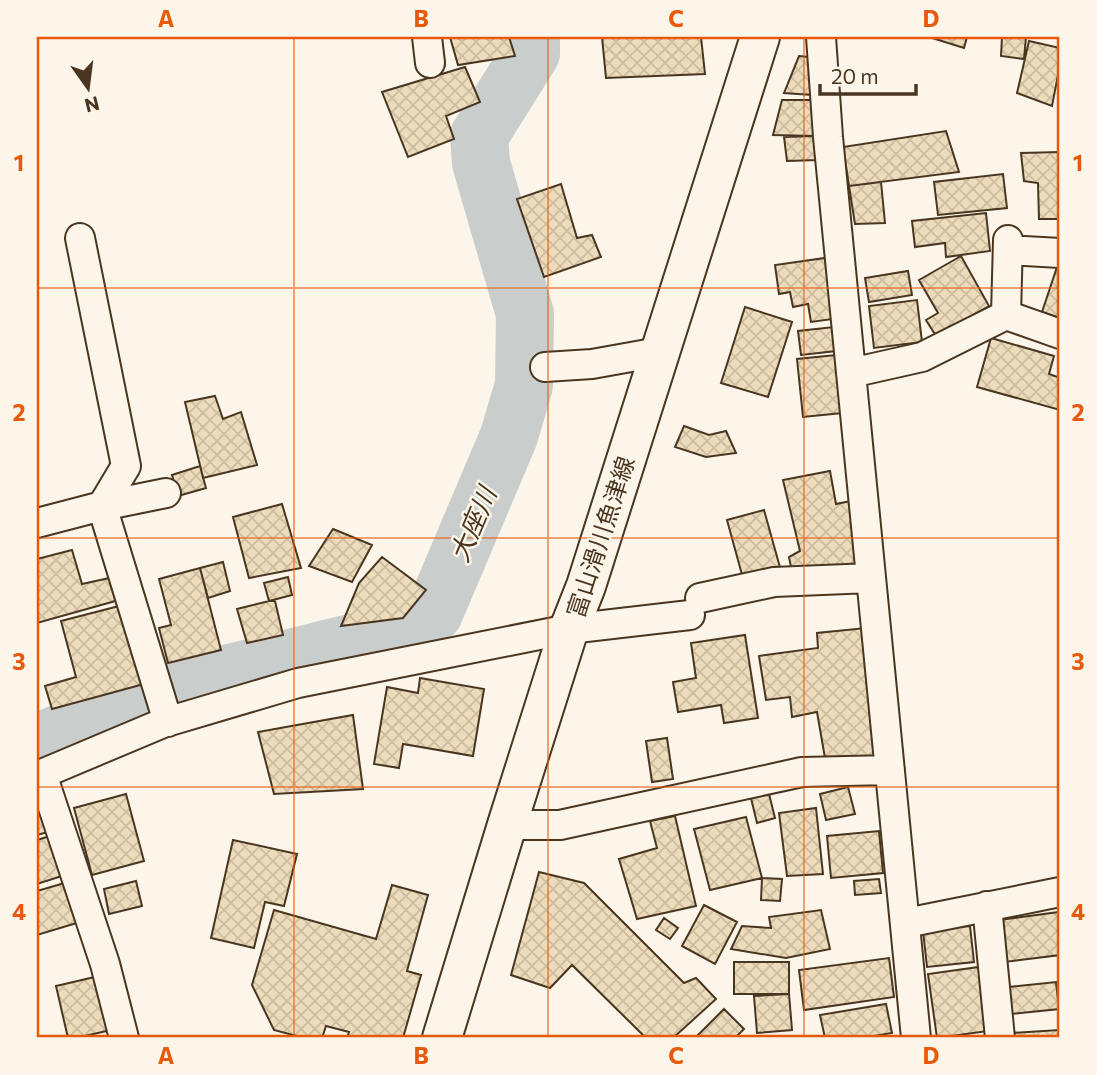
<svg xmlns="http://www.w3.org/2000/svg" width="1097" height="1075" font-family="Commissioner,'Noto Sans JP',sans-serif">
<defs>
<pattern id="building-cross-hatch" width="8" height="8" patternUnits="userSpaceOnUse" patternTransform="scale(1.75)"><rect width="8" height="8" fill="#ecdcbc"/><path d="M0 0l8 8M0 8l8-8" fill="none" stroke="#ccbda1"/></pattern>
</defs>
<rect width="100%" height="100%" fill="#fbf6e9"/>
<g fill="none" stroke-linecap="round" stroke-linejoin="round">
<path stroke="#c9cecd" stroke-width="58" d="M37,743L77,726L143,704L210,678L347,644L410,632L434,613L509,436L524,385L525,314L481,163L479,136L531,53V37"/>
</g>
<path fill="url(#building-cross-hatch)" stroke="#4a3520" stroke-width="2" d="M450,37H509L515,56L458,65Z
M602,37H701L705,74L606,78Z
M929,37H967L964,48Z
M1002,37H1026L1024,59L1001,56Z
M1029,41L1060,48V65L1052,106L1017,93Z
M799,56L808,57L812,95L784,93Z
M465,67L480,102L446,116L454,139L408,157L382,92Z
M782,100H811L814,136L773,135Z
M946,131L959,172L849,186L843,147Z
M814,136L817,160L787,161L784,137Z
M1060,152V219H1039L1038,183L1024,181L1021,153Z
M1003,174L1007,208L938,215L934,182Z
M881,182L885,223L855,224L849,186Z
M561,184L577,238L592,235L601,257L544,277L517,199Z
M986,213L990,251L946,257L945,243L915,247L912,221Z
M961,256L989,306L936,336L926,320L938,313L919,280Z
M825,258L833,319L811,322L808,304L793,307L790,292L779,294L775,265Z
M1058,264H1060V318L1042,312Z
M908,271L912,295L869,302L865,278Z
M917,300L922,342L874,348L869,306Z
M745,307L792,322L768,397L721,383Z
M834,327L836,351L801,355L798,331Z
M991,338L1054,356L1049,374L1060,378V410L977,387Z
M836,355L842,413L803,417L797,359Z
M215,396L223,419L241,412L257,465L203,478L185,402Z
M684,426L709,435L726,431L736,453L706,457L675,447Z
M200,466L206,488L178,496L172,475Z
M830,471L836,504L851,501L858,568L792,572L789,557L800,551L783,480Z
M282,504L301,568L249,578L233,517Z
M764,510L781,571L744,582L727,520Z
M333,529L372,545L352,582L309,566Z
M72,550L82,584L114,577L119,600L37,623V559Z
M382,557L426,590L403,618L341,626L359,583Z
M223,562L230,591L208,598L200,568Z
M200,568L221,650L168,663L159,628L171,625L159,579Z
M288,577L292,595L269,601L264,583Z
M269,601H275L283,635L247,643L237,609Z
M123,605L144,684L52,709L45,686L76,677L61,621Z
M866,628L877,757L825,758L817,712L792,717L790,697L766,700L759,656L818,648L817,633Z
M745,635L758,718L724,723L721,705L678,712L673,682L696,678L691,643Z
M420,678L484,689L473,756L403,744L399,768L374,764L387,687L418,693Z
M353,715L363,789L274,794L258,732Z
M667,738L673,779L652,782L646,741Z
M848,787L855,814L826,820L820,794Z
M37,791L48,832L37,835Z
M126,794L144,861L92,875L74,808Z
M769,794L775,818L757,823L751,798Z
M816,808L823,874L787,876L779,813Z
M675,816L696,906L637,919L619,859L657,848L650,821Z
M746,817L762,878L710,890L694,829Z
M879,831L883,873L831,878L827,836Z
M53,835L65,875L37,884V840Z
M233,840L297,854L284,906L265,902L254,948L211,938Z
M539,872L584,883L684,983L696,978L716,999L673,1038H646L572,965L550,988L511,975Z
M762,878L782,879L780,901L761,900Z
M879,879L881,893L855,895L854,881Z
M136,881L142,906L109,914L104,889Z
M68,882L80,922L37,935V891Z
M392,885L428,895L407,971L421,975L403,1038H347L349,1032L326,1026L322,1038H304L274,1030L252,985L274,910L376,939Z
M704,905L737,922L715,964L682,946Z
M821,910L830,949L786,958L731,949L742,926L771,928L769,917Z
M1059,912L1060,955L1005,962L999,920Z
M664,918L678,928L670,939L656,930Z
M970,926L974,962L927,967L923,931Z
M889,958L894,997L804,1010L799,970Z
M734,962H789V994H734Z
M979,967L988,1031L937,1038L928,974Z
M99,976L111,1030L76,1038H68L56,986Z
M1056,982L1059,1009L1011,1014L1009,987Z
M789,994L792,1030L757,1033L754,996Z
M886,1004L892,1033L862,1038H825L820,1015Z
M724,1009L744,1029L735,1038H698L696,1037Z
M1059,1030V1038H1010V1033Z"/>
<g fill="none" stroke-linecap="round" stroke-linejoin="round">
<defs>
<path id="minor" d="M427,37L430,63
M821,37L828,137L916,1038
M1008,250L1060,253
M1006,315L1008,240
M545,367L592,364L659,352
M851,373L922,357L1006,315L1060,334
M166,493L102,506L168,722
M37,523L102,506L126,466L80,238
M700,598L774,582L871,578
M42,774L105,964L124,1038
M37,776L163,723L298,683L569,629L690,615
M507,825H560L802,772L890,770
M987,906L1000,1038
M906,923L1060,892"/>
<path id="secondary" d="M442,1038L507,825L569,629L586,586L760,37"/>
</defs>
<use href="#minor" stroke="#4a3520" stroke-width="32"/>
<use href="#secondary" stroke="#4a3520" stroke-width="42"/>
<use href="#minor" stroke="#fbf6e9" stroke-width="28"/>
<use href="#secondary" stroke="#fbf6e9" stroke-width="38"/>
</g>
<path fill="none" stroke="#e8590c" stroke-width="2" stroke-opacity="0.55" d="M294,37V1038M548,37V1038M804,37V1038M37,288H1060M37,538H1060M37,787H1060"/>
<g text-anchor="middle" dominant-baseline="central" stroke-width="5" stroke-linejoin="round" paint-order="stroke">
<g font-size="24" fill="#4a3520" stroke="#fbf6e9">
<text transform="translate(600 537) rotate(-72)">富山滑川魚津線</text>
</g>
<g font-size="26" font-style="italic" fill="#4a3520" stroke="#fbf6e9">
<text transform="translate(472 524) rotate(-67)">大座川</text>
</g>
</g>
<rect width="1097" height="1075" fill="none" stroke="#fbf6e9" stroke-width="77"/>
<g transform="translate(88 88) rotate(166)" stroke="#fbf6e9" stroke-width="5" paint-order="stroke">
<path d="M0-5L12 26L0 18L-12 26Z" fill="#4a3520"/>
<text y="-10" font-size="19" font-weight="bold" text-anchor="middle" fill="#4a3520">N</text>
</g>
<path d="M820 84v10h96v-10" fill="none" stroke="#4a3520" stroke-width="3.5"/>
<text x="831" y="84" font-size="21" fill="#4a3520" stroke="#fbf6e9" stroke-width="5" paint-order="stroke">20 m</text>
<rect x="38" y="38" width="1020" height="998" fill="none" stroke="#e8590c" stroke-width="2.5"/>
<g font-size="23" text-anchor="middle" font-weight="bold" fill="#e8590c">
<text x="166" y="27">A</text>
<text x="421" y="27">B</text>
<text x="676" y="27">C</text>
<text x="931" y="27">D</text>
<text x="19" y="171">1</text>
<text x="1078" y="171">1</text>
<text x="19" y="421">2</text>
<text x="1078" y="421">2</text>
<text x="19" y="670">3</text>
<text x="1078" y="670">3</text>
<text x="19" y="920">4</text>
<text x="1078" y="920">4</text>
<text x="166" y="1064">A</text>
<text x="421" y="1064">B</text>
<text x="676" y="1064">C</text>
<text x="931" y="1064">D</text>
</g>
</svg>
